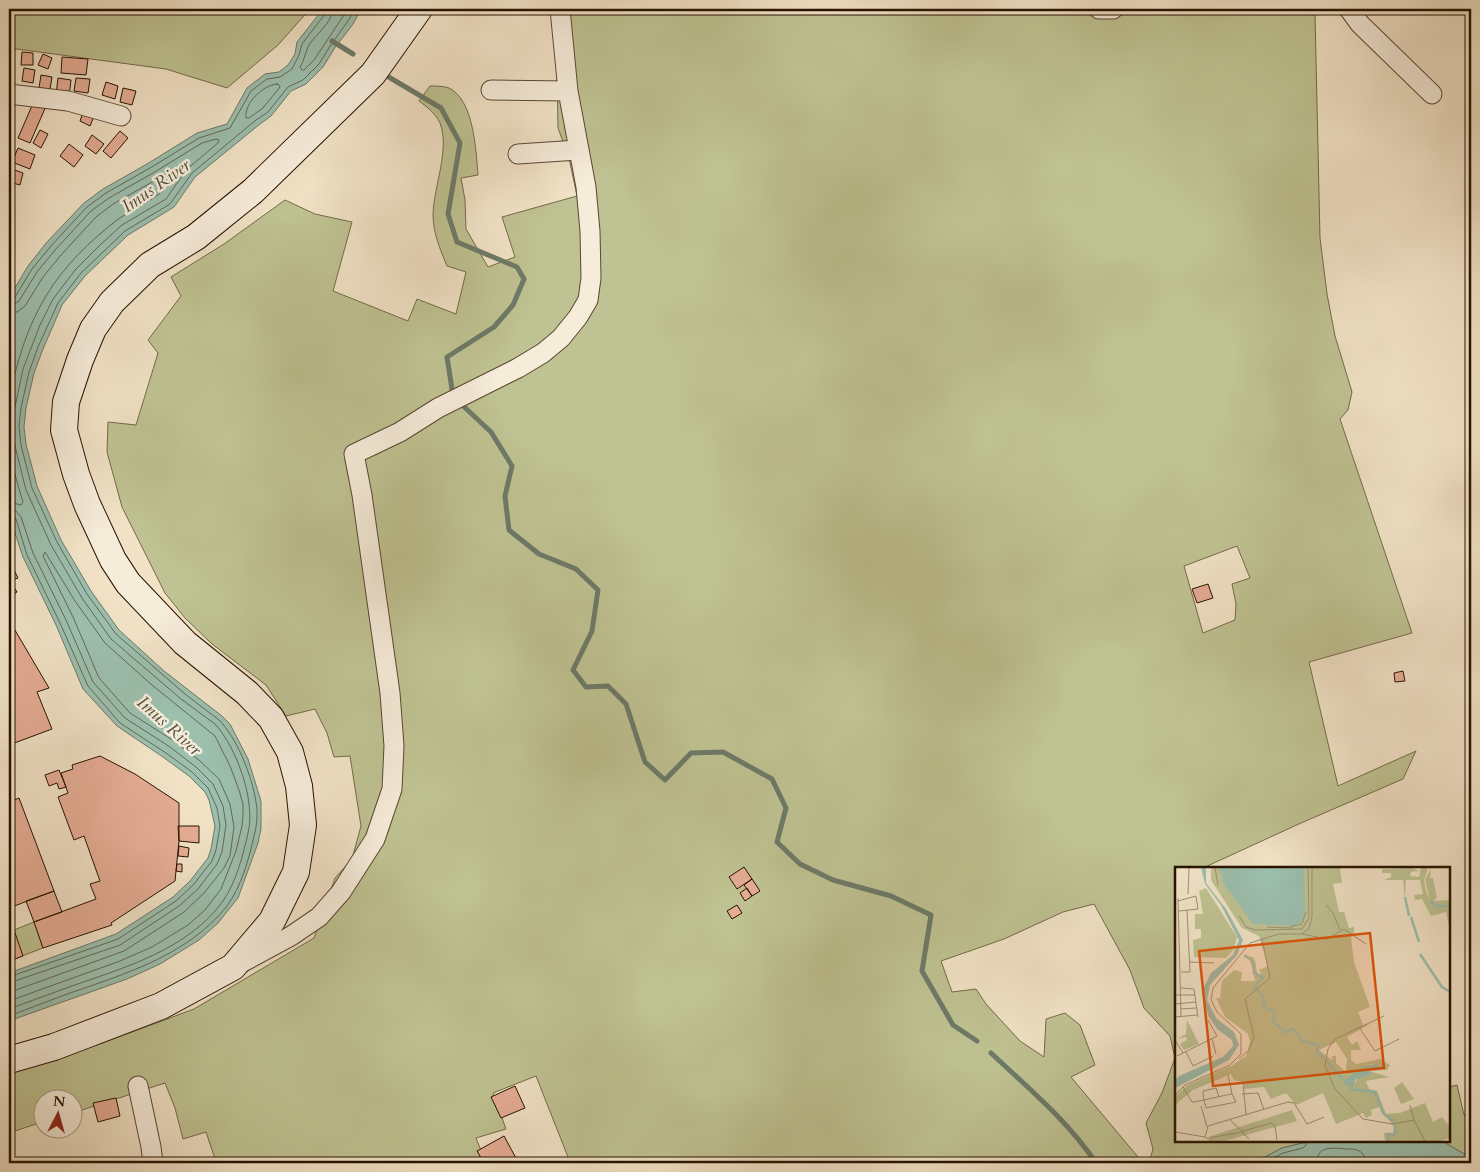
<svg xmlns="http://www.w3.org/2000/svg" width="1480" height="1172" font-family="Cardo,serif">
<rect width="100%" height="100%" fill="#f1e2c6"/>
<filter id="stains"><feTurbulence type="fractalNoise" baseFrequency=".004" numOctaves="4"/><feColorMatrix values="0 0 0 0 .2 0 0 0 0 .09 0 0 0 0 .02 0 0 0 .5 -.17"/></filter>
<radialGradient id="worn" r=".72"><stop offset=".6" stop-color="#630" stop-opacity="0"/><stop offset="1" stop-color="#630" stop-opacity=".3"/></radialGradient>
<path fill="#bfc292" stroke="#736a49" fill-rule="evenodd" d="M9,9H310L278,45L227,88L166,69L9,48Z
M552,9H1344L1343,14H1315L1320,238L1327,294L1335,336L1352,392L1348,410L1340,419L1412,633L1309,662L1338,786L1416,751L1403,779L1301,823L1203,868H1176V1141H1311L1282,1148L1254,1163H1149L1153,1149L1146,1123L1162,1093L1175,1058L1170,1036L1144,1008L1130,970L1094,904L1063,912L1004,939L941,961L952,992L976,989L986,1004L1020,1041L1044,1057L1046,1019L1065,1013L1080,1025L1095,1065L1071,1077L1143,1163H551L568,1157L536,1076L493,1093L506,1129L476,1138L486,1163H249L215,1159L206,1132L183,1139L175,1108L165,1083L73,1113L72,1100H42V1122L9,1133V1070L100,1044L194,1009L314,938L335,878L352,859L361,826L350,756L334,757L327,733L315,709L286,716L266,685L212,644L185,618L165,593L122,507L107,452L108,422L136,425L158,353L148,340L181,296L171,277L224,244L285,200L315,214L352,222L333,291L408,321L417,299L456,314L466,272L447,266C440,249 433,233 433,214C434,186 450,149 440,123C436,114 426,106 419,101L430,86C435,86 444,86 449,88C474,100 476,151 478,175L461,178L465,200L466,229L488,267L515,257L502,217L577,196L569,158L558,128L557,67ZM1237,546L1250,578L1232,584L1236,604L1235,620L1203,633L1184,566Z
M34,922L43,948L9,961V932Z
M1457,1085L1464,1115L1471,1114V1158L1442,1141H1449V1087Z
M1327,1159L1376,1163H1329Z"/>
<path fill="#9cbfae" stroke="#6d7a68" d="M323,9H361L353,24L334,49L323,67L306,84L291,91L271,116L260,124L195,177L174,207L128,235L85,276L62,305L43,349L34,373L26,408L24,427L26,444L37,486L61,540L91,591L119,630L164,671L222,716L230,724L248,759L261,801V829L258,843L238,898L218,923L199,940L160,964L127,979L9,1021V973L116,934L173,897L190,881L208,858L211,849L215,826L209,800L205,792L189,776L163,757L117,726L83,689L56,625L23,557L9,515V298L28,266L47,242L84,203L103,189L147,164L197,133L227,124L247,88L265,74L279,72L288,65L295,54L297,42Z
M1311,1141H1442L1471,1158V1163H1376L1327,1159L1329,1163H1254L1282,1148Z"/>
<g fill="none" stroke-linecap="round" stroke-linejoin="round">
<path stroke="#626857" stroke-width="1" d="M333,9C332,23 316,34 309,45C306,50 304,61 300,67L302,70H304L314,60L348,9
M277,84L279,85L280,87L263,108L249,118H246C244,103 263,85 277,84Z
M9,299L15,297L32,269L51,246L87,207L106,193L150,168L199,138L230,128L251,91L267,79L280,77L292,69L299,55L302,44L325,14L326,9
M9,305L14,304L19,301L37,272L55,250L91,211L109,198L153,173L202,143L216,139L219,140L218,143L187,169L166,199L122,225L100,245L76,269L53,299L40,325L23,369L15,407L13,427L15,446L26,490L51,545L82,598L111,639L181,699L215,724C237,748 256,802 248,833C243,856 236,882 223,901C188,950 123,968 69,987C49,994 29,1002 9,1009
M9,313L17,312L25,306L43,277L61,255L96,217L113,204L170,172L173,173V176C169,182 165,190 159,194C146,204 130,210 117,220C91,240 63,267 46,296C27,327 16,364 9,400
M9,454L23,502L21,505L9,502
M9,510L16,511L21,517L33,553L66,620L93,682L125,718L170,747L196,767L213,784L223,806L226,825L222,852L217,864L198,889L179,906L120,945L9,983
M9,516H13L16,519L27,555L60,623L88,686L120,723L166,753L192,772L208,788L217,808L220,826L216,850L212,861L194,884L176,901L118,939L9,977
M9,991L16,990L124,951L184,912L204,893L224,868L230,856L234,827L230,804L219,779L200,761L174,741L130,713L99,678L73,617L43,556L45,552L75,601L105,643L152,685L215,736L230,766L239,790L243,804V815L242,826L236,851L221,889L205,910L188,925L152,947L120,961L9,1001
M9,1016C30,1008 51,1000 73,992C128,973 189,954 227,906C241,887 249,859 254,836C257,825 258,813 256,802C252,776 237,738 219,720L185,694L116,634L87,594L57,542L32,488L21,445L19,426L21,408L29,372L38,347L58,303L81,273L125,231L170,204L192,173L256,120L268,112L288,87L303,80L319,64L330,46L348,21L355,9
M1264,1163L1283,1153L1303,1148L1306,1145V1141
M1317,1163C1316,1145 1334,1148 1346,1149C1352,1149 1358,1149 1362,1153C1365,1156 1366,1159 1366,1163"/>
<path stroke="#6d7a68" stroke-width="5" d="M332,41L353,54
M387,76L441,108L460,143L448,214L457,242L517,267L524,279L513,305L494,327L447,357L453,396
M459,402L491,432L512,466L505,496L509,530L539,554L576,569L598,590L592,631L573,670L586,687L608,686L626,704L645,762L665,780L691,753L723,752L772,779L786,808L777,842L800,864L833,880L891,896L931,915L922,971L953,1025L977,1041
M991,1053C1028,1088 1068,1121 1096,1163"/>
</g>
<path fill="#e5ac94" stroke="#271200" d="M9,50H14V61L9,60Z
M22,52L33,53V65H21Z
M43,54L52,58L48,69L38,65Z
M62,57L88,59L86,75L61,73Z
M24,68L35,70L33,83L22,81Z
M41,75L52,77L50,89L39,88Z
M58,78L71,80L69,97L56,95Z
M76,78L90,79L88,93L74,91Z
M106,82L118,86L115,99L102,95Z
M123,88L136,91L132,105L120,102Z
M34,101L46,106L30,143L18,138Z
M84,110L95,114L90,126L80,121Z
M40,130L48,134L41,148L33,143Z
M120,131L128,138L111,158L103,151Z
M92,135L104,144L96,154L85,146Z
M69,144L83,155L74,167L60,156Z
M18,148L35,155L30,169L12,162Z
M9,168L23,173L20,185L9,182Z
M9,570H14L18,578L9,581Z
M9,581H10L17,592L9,597Z
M1208,584L1213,598L1197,603L1192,589Z
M9,620L49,688L37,692L52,729L9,745Z
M1403,671L1405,681L1395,682L1394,673Z
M100,756L135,774L179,803V841L175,881L111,923L112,925L43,948L34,922L96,899L90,884L100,881L84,836L74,840L58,797L68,793L61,773L73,769L72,765Z
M59,770L66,787L59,789L57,783L49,786L45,775Z
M19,798L54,891L9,908V802Z
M178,826H199V843L179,841Z
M179,846L189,848L188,857L178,856Z
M177,864H182V872L176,871Z
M744,867L752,879L737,889L729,877Z
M752,879L760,891L752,896L744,885Z
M747,888L752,896L745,901L740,893Z
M54,891L62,912L34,922L26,901Z
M737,905L742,913L732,919L727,911Z
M14,930L23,956L9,961V932Z
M515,1086L525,1108L501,1118L491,1097Z
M116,1098L120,1116L98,1122L93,1103Z
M504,1136L517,1160L511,1163H484L477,1151Z"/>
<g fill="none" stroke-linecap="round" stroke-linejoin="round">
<defs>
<path id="minor" d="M1099,9H1113
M1349,9L1360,24L1432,94
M491,90L568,91
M9,94L68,101L121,116
M518,154L578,150
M243,962L291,936L319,917L341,892L375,839L392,789L394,746L390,693L362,495L354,454L400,432L438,408L518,368L543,353L561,338L578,317L588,300L591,278L590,231L586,187L568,91L560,9
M138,1086L151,1147L153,1163"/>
<path id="secondary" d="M9,1060L54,1047L161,1006L233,967L272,921L296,872L303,825L299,786L290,752L271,718L247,693L185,643L128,583L113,560L87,504L76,474L64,430L66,402L80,360L93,329L112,302L150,265L196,237L253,191L373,74L419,9"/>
</defs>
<use href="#minor" stroke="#5a4632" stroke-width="21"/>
<use href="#secondary" stroke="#271200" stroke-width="28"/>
<use href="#minor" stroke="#f6ecda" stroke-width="19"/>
<use href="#secondary" stroke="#f6ecda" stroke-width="26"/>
</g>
<g text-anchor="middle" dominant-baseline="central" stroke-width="5" stroke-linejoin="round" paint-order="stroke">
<g font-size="18" font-style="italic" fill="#504f3d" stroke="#f6ecda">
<text transform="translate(156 186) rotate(-35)">Imus River</text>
<text transform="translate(169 726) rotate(42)">Imus River</text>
</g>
</g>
<g transform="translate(1175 867)">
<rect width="275" height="275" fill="#f1e2c6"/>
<path d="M36,1H165L167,16L158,17L164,45H169L174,61L179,60V69L176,70L179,95L195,140L183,145L188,158L195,157L172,170L177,178L182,174L186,183H176V193L181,197L205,192L215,198L212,203L194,204L214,210L191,214L194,222L202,224L211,247L225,246L250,236L258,255L267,250L274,259L275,271L265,274H210L209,266H218L219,260L204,240L196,243L197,248L191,251L188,246L161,257L148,226L121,238L111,226L96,232L89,220L69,222V215L59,213L56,207L18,223L0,238V229L13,218L58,198L71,189L75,175L73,167L50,150L41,131H45L47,114L59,103L67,105L66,114H80L74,89L79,91L83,109L86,107L84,103L93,99L84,69L67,61L36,13ZM161,175L172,192L171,205L161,196V189H157V193L144,183ZM197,197L209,201L191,202L198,207L183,211L180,216L172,212ZM237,1L244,4L236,5L235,9L244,10L246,1H253L249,13L251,24L255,33L250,13L256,1L255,11H258L262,31L258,34L275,33V63L271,45L256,49L247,32L240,33L239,28L248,27L245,13H231L230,32L228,13H209L216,10V6H207V2ZM31,21L62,70L59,82L51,91L19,90L18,73L26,71V62H20V47H28L24,24ZM12,153L24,177L9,183L5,177L12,173L11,170L2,172L11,167ZM227,215L239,232L226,237L219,221ZM117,243L122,254L49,274H38L33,270Z" fill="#bfc292" fill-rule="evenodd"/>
<path d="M26,1H31V16L51,42L68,73L62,88L35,118L32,133L41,151L59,165L64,178L54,193L0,221V213L4,209L48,190L58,179L57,173L42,162L33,148L27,124L36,106L58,88L64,73L46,38L30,17ZM44,1H129L130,49L126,55L119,59L78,57L49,17ZM200,197L209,202H192L198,207L181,212L177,221L169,217L170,213L186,201Z" fill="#9cbfae"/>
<path fill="none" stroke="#9cbfae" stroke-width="2.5" d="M230,30L234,49M256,34L261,39H275M236,50L244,75M245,87L267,120L275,125M69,88L79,95V106L88,110L80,120L89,131V139L100,145L98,154L110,166L116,162L122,165L127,174L143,178L142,185L149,192M152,194L170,215M175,222L200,225L208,246L219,255M213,274V267L220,268V258"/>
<path fill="none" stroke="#a08f77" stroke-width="1" d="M40,1L43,18M13,27L14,1M3,31L6,150M3,34L21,29L23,42L4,44M151,38L158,46L165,63M64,49L71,60L80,63L127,62L134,51L133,1M92,60L117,61M115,60L127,57L131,45M127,67L152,72L169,62L191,77M14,95L39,96M6,105H15L12,43M6,121L19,122L23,150M0,128H20M0,137L21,135M6,142L21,141M209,149L160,172L153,182L150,198L160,222L188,252L217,257L239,253L250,274M0,150L22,148M184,160L200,184L224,172M37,172L41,187M0,173L8,186M11,185L18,199L38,189M2,189L42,169L33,153M64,192L74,183L79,170L70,132L95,111L87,72M53,208L57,227M68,217L71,247M8,220L17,235H19L29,233L56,227H57L61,235L31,241L29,233L28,226V224L41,221L44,230M67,227L83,226L89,243M0,228L10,218L55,198L66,187V167L42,145L36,133L38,121L75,76L104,67H127L134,61L137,50V1M235,238L239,253M26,239L32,260M55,253L69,266M68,264L96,256L100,259L102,273M0,265L30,270L37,274M30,270L33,259L113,235L119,236L132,257L149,250M34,271L67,265L74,272"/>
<path fill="#de550b" fill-opacity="0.15" stroke="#de550b" stroke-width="2.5" d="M195,66L209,201L38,219L24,84Z"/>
<rect width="275" height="275" fill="none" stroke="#271200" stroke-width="2.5"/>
</g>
<rect width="1480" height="1172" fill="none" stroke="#f1e2c6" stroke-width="30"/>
<rect x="10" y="10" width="1460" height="1152" fill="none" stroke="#271200" stroke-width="2.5"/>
<rect x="15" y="15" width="1450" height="1142" fill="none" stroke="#271200"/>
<g transform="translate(58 1114) rotate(6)"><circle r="24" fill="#f6ecda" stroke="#a39583"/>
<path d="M0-4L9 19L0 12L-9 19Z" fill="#8f2418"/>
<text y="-8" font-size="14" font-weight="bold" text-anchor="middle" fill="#271200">N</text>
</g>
<rect width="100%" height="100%" filter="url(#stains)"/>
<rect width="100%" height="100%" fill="url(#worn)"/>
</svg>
